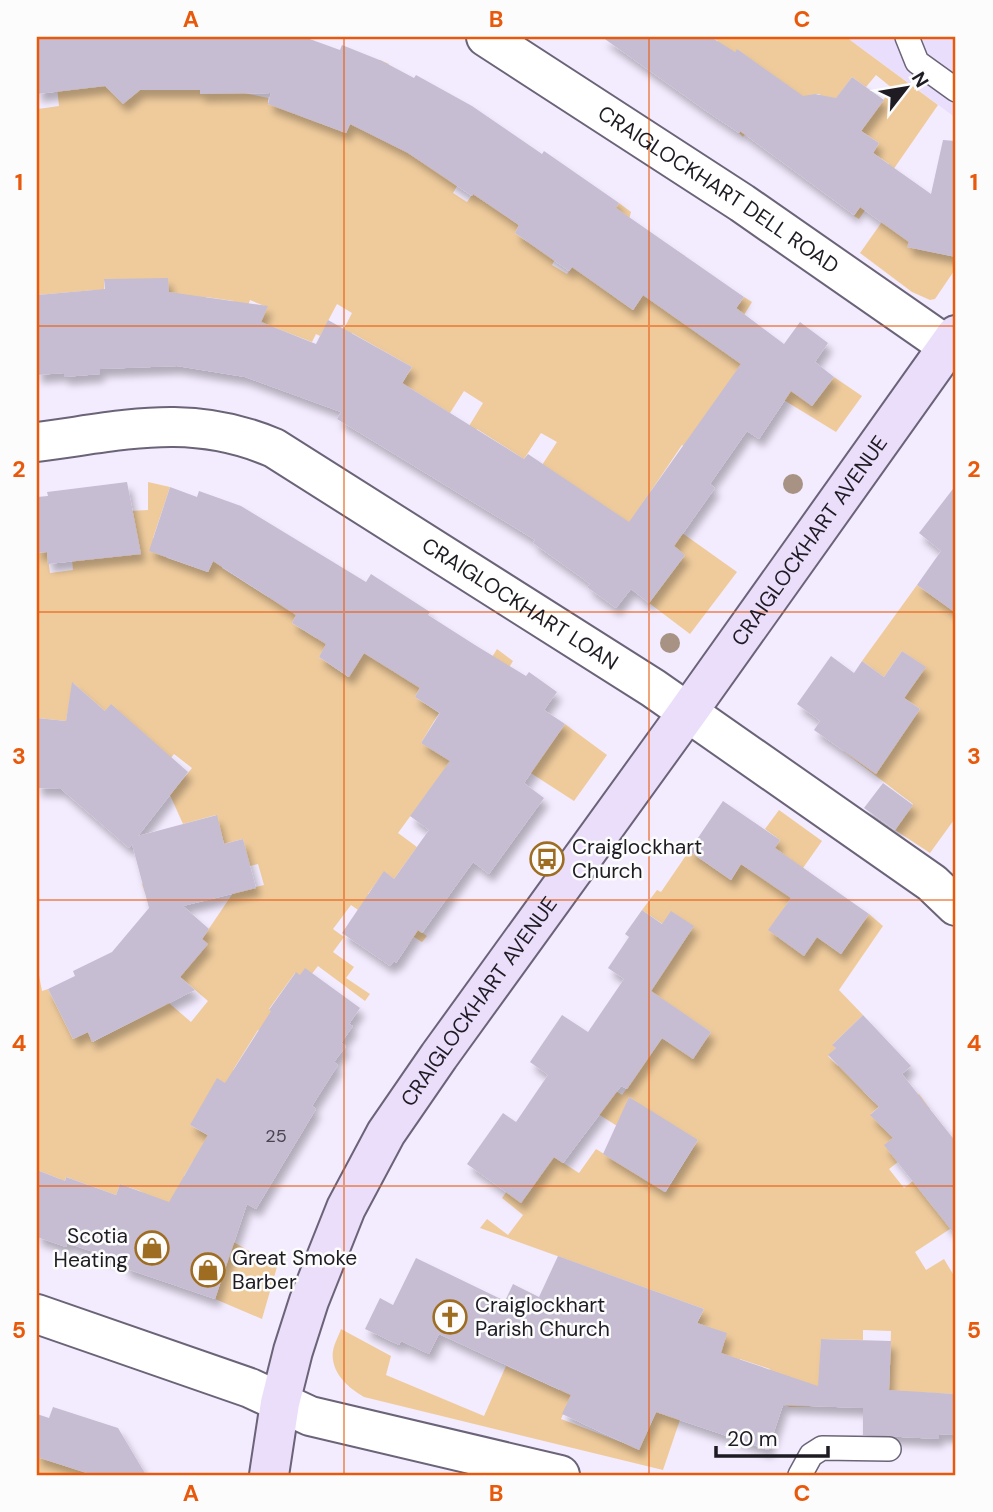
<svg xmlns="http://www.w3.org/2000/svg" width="993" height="1512" font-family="'DM Sans',sans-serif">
<defs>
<filter id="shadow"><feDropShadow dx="4.5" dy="8" stdDeviation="3.5" flood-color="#0004"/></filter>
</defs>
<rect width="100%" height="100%" fill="#f3ebfe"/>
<path fill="#eadefd" d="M846,37H956V118L883,64Z"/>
<path fill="#efcb9c" d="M66,37H75L82,88L111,85L124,100L130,98L144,81L141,37H152L153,76H170L171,90H200V93H215L219,37H229L223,76L240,92L268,98V104L282,108L301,37L315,41L290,108L301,116L346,133L380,60L389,64L363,116L457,186L453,193L467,202L486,175L504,198L497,210L519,225L515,233L526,241L559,252L552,265L567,274L619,203L631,212L608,292L633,310L674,249L685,256L671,278L712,343L744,297L752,302L744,315L812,406L834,377L862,396L836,432L774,394L718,469L682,445L651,491L688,517L678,530L737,572L690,634L649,603L685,555L630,543L589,496L507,519L557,442L541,433L524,459L477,429L443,482L437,479L483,403L464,391L450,413L410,388L370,438L412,367L352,333L310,395L352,313L337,304L320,336L316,334L312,342L268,325L256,334L267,307L250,300L239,328L234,301L206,297L203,309L104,280L106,365L99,366L95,290L37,295V101L38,109L59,106L57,88L72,86Z
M711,37H846L938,105L859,219L854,216L889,164L873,153L879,143L861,131L892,88L876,75L866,87L852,77L817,124L823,97L819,94L811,95L799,111L749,137L744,135L743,137L739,133L777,78L737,50L698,105L718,41Z
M896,202L916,208L908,247L956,257V268L935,299L930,300L912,292L860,253Z
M148,482L170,487L153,538L171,545L167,558L208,572L227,531L240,540L222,568L268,597L303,545L299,610L292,623L316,638L339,624L319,657L348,677L364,653L421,686L415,697L439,713L421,743L467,761L425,796L398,833L417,847L394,879L384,872L368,894L427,936L422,942L414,937L408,945L351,905L333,929L344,937L333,952L354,967L346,978L370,994L365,1001L318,966L307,980L295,973L269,1009L336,1058L334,1062L312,1046L303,1058L258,1030L233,1070L249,1080L190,1125L221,1143L206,1168L193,1161L184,1176L197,1184L230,1240L277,1267L262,1319L215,1299L232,1246L140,1191L120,1184L116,1195L66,1177L45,1235L60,1179L37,1170V965L42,991L48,989L73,1039L88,1032L93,1042L165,1005L111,953L191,1022L208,1001L180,977L202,939L233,893L264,885L258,864L145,893L142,884L247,857L243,839L224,844L216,815L183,824L170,795L192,768L174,754L153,781L105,711L73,683L66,721L37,718V553L47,552L50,573L73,570L71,549L130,511L148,510Z
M917,585L956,613V817L930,853L895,830L913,804L843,751L846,746L891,751L920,709L904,698L925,667L902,651L884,677L862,661Z
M497,649L513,661L493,693L541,758L565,724L607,755L574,801L452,722Z
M779,810L822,841L803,868L809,872L769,930L817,937L841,954L869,914L883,926L839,990L863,1015L833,1044L836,1048L828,1056L838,1066L846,1058L870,1084L863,1091L874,1102L881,1095L892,1094L871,1114L882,1127L919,1094L930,1109L885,1145L898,1162L889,1169L904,1188L913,1181L934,1208L956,1191V1225L915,1252L926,1270L944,1259L956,1279V1394L889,1391L891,1331L863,1330V1340L821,1339L819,1406L790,1407L768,1400L770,1369L740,1359L730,1387L711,1328L663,1470L364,1397C348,1388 330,1372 333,1351C334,1344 339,1335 341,1329L391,1356L386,1375L484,1416L506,1366L559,1390L573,1359L585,1365L561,1419L639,1449L704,1309L480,1228L487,1219L508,1235L523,1215L502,1198L532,1157H554L579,1173L596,1149L666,1192L698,1140L644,1143L565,1093L582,1068L622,1095L662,1038L693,1058L711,1032L650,992L685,939L642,910L657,890L661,892L689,851L731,880L741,864L756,874L780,840L765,829Z
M37,1457L84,1472L86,1475H37Z"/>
<path fill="#c6bdd3" filter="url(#shadow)" d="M37,37H304L340,50L342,45L382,61L414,78L416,75L472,106L542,154L544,151L619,203L616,208L744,297L736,308L784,344L800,322L828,343L815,362L834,377L812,406L791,391L759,439L747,431L710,484L715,488L674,546L685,555L649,603L631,589L616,608L587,587L590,584L533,543L535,540L337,419L341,412L245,377L177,366L100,369V374L64,377V373L37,375V295L105,289L104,279L168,278L169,292L268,306L261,322L316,344L328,320L412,367L402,383L524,459L528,454L629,522L741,364L643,295L633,310L572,267L569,271L515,233L519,225L473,194L472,196L408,153L350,124L346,133L268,104L271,93L200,94V90H140L123,104L105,86L37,94Z
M602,37H711L735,52L737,49L803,96L815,94L836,98L852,77L884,100L861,131L879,143L873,153L931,194L943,140L956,141V257L907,247L909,242L860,207L854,215L740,131L739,133L706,111Z
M127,482L141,554L48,564L47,552L37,553V497L48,496L47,492Z
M956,485V613L917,585L941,551L919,533Z
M170,487L197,497L199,491L241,506L366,582L371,574L430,612L428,615L475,645L526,676L529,672L557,692L544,710L565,724L524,783L544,798L489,874L473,862L422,933L418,930L396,963L394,961L390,966L342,933L384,871L394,879L429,830L410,816L450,761L421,743L440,713L415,697L420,688L364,653L349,677L319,657L326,644L292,623L296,615L213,561L208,572L149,551Z
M902,651L926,667L904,698L920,709L876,774L814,730L820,721L797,704L831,656L854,673L862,661L884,677Z
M72,682L105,711L111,704L188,772L138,836L217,815L224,844L243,839L256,888L183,906L209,929L202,939L208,944L180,977L195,990L92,1042L88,1032L73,1039L48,989L75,976L73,971L112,952L149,908L132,844L129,848L61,789L37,788V718L66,721Z
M883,783L913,805L895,830L864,808Z
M723,801L780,840L775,848L869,914L841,954L817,937L804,956L768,930L791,898L741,864L731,880L689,851Z
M642,910L662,924L671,911L694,926L651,991L711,1032L693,1059L662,1038L627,1089L621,1086L563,1163L554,1157L521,1203L467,1164L503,1113L516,1122L548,1075L530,1062L562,1015L588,1032L624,979L608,968L629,937L625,934Z
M305,968L360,1008L349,1024L353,1026L341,1043L346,1046L334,1062L338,1065L312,1106L316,1109L256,1209L247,1204L215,1299L124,1268L126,1263L67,1243L66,1247L37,1237V1170L65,1181L66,1177L116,1195L120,1184L169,1202L208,1135L190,1125L217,1078L225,1083L271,1011L269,1010L296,972L300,975Z
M863,1015L911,1066L902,1074L956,1142V1236L884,1145L893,1138L870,1115L879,1107L828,1055L836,1048L832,1045Z
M629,1097L698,1140L665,1192L603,1154Z
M558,1256L704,1309L697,1323L727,1333L721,1353L818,1386L821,1339L891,1341L889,1390L956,1394L954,1435L939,1434V1439L863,1435V1408L783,1405L768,1450L656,1412L639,1450L562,1414L571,1395L439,1334L429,1354L401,1341L399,1345L365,1329L380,1298L393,1305L416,1258L505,1301L513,1284L539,1297Z
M53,1407L118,1428L146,1475H93L37,1457V1414L49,1418Z"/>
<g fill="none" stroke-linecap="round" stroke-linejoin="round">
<defs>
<path id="lane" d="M907,37L917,62L956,90
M800,1475L811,1455L822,1448L889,1449"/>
<g id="street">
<path id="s1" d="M486,37L742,203L949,347"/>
<path id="s2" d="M37,442C123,431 190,412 274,448L653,688L932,883L956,906"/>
<path d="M37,1314L250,1388L310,1416L560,1475"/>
</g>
<g id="secondary">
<path id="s3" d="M269,1475L280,1403L293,1351L309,1301L346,1208L386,1133L439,1056L687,713L956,335"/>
</g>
</defs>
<use href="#lane" stroke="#6b6377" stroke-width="26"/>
<use href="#street" stroke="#6b6377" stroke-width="42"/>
<use href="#secondary" stroke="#6b6377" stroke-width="42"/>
<use href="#lane" stroke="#fff" stroke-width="23"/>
<use href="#street" stroke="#fff" stroke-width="38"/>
<use href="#secondary" stroke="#ebdefb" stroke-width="38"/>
</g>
<g fill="#a79283">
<circle cx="793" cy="484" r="10"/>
<circle cx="670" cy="643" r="10"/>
</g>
<path fill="none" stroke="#e8590c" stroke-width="2" stroke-opacity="0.55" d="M344,37V1475M649,37V1475M37,326H956M37,612H956M37,900H956M37,1186H956"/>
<defs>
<symbol id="bus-ring" viewBox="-11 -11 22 22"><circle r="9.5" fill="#fcfcfc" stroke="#9e6d21" stroke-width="1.5"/><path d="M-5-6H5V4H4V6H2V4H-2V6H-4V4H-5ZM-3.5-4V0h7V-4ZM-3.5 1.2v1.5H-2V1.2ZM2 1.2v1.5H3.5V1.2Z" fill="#9e6d21"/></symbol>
<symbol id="shop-ring" viewBox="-11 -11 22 22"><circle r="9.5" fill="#fcfcfc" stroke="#9e6d21" stroke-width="1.5"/><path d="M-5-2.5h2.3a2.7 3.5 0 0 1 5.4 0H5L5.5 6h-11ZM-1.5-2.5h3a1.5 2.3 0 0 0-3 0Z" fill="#9e6d21"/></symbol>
<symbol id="church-ring" viewBox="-11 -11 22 22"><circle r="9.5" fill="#fcfcfc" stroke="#9e6d21" stroke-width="1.5"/><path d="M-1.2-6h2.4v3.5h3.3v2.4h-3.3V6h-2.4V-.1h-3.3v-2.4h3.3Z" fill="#9e6d21"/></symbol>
</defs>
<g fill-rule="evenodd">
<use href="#bus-ring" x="528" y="840" width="38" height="38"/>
<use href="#shop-ring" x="133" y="1229" width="38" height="38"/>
<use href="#shop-ring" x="189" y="1251" width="38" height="38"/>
<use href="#church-ring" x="431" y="1298" width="38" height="38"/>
</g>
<g text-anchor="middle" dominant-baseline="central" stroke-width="5" stroke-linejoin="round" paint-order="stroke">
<g font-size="18" fill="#48444f">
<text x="276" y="1136">25</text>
</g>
<g font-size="21" fill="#1e1b23" stroke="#fcfcfc">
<text stroke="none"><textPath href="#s1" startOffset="278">CRAIGLOCKHART DELL ROAD</textPath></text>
<text stroke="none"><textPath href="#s3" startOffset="1092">CRAIGLOCKHART AVENUE</textPath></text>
<text stroke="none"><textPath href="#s2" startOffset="532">CRAIGLOCKHART LOAN</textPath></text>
<text stroke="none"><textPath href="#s3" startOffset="525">CRAIGLOCKHART AVENUE</textPath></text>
</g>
<g font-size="21" fill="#1e1b23" stroke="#fcfcfc" text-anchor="start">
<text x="572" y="847">Craiglockhart<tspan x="572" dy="24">Church</tspan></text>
<text x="128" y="1236" text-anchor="end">Scotia<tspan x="128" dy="24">Heating</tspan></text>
<text x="232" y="1258">Great Smoke<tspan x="232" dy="24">Barber</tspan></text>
<text x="475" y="1305">Craiglockhart<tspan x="475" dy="24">Parish Church</tspan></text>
</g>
</g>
<rect width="993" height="1512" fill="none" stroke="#fcfcfc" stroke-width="77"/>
<g transform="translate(906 88) rotate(59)" stroke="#fcfcfc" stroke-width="5" paint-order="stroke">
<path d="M0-5L12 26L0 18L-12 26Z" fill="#1e1b23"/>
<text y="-10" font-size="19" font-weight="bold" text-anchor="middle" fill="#1e1b23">N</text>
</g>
<path d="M716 1446v10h112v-10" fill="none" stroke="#1e1b23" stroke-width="3.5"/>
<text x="727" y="1446" font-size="21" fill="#1e1b23" stroke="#fcfcfc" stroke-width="5" paint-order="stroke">20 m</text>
<rect x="38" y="38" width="916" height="1436" fill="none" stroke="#e8590c" stroke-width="2.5"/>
<g font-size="23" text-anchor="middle" font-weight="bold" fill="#e8590c">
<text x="191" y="27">A</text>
<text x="496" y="27">B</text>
<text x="802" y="27">C</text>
<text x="19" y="190">1</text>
<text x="974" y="190">1</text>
<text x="19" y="477">2</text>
<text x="974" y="477">2</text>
<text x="19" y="764">3</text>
<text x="974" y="764">3</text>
<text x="19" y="1051">4</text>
<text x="974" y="1051">4</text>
<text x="19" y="1338">5</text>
<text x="974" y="1338">5</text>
<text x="191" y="1501">A</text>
<text x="496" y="1501">B</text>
<text x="802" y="1501">C</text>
</g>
</svg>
